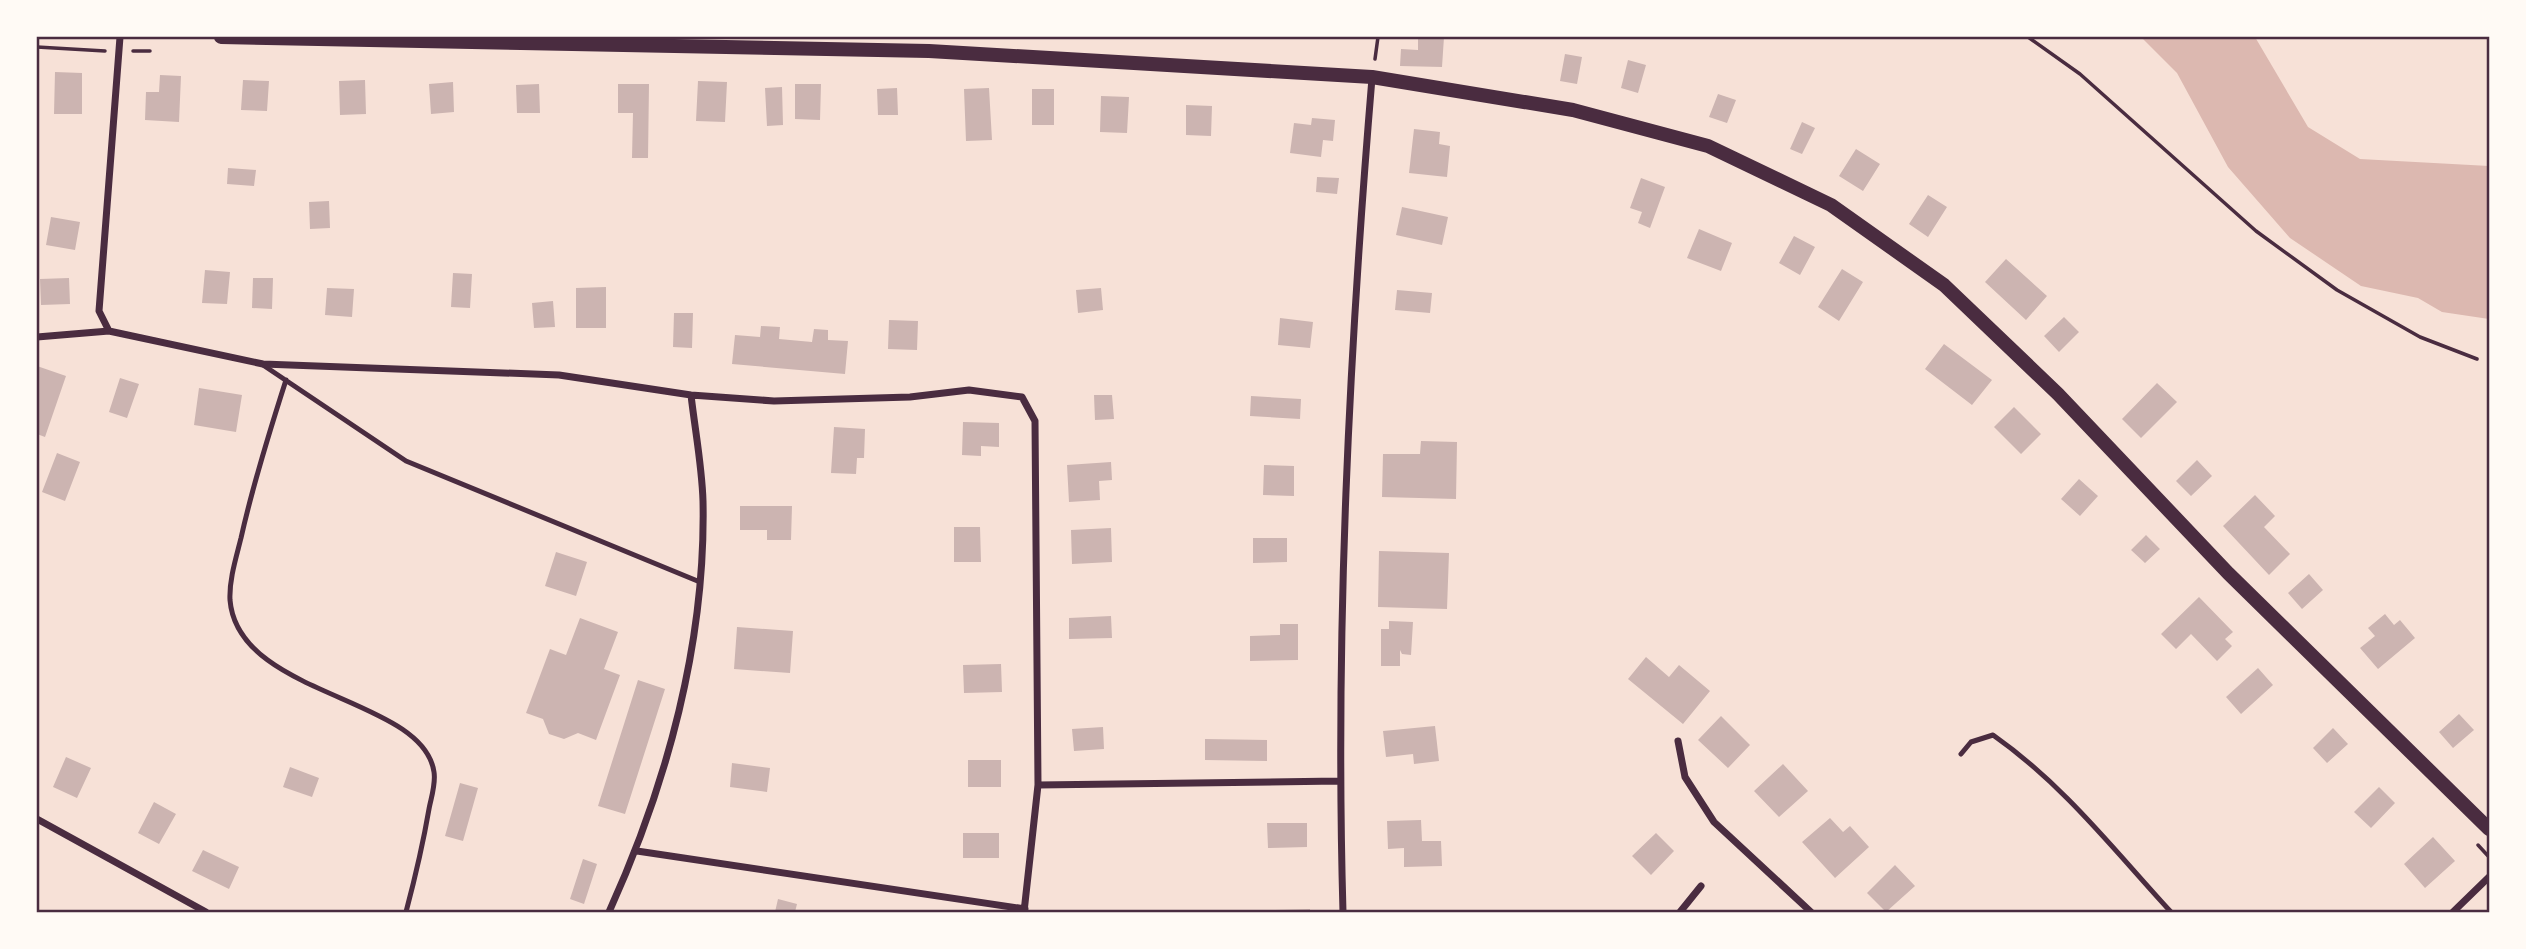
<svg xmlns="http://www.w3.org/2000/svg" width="2526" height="949" font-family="'Work Sans',sans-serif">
<rect width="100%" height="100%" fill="#f7e1d7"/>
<path fill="#dcb8b0" d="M2141,37H2255L2308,127L2360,159L2489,166V319L2442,312L2418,298L2361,286L2290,238L2228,167L2177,73Z"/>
<path fill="#ccb4b1" d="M1418,37H1444L1442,67L1400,66L1401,49L1418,50Z
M1565,54L1582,57L1577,84L1560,81Z
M1628,60L1646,65L1638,93L1621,88Z
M55,72L82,73V114H54Z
M160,75L181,76L179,122L145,120L146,92H159Z
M243,80L269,81L267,111L241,110Z
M365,80L366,114L340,115L339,81Z
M698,81L727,82L725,122L696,121Z
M453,82L454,112L431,114L429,84Z
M539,84L540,113H517L516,85Z
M618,84H649L648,158H632L633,113H618Z
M795,84H821L820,120L795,119Z
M782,87L783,125L767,126L765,88Z
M897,88L898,115H878L877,89Z
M989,88L992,140L966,141L964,89Z
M1032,89H1054V125H1032Z
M1718,94L1736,100L1727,123L1709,117Z
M1101,96L1129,97L1127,133L1100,132Z
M1186,105L1212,106L1211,136L1186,135Z
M1312,118L1335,120L1333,141L1323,140L1321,157L1290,153L1294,123L1311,125Z
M1802,122L1815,128L1802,154L1790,149Z
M1414,129L1440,132L1439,144L1450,146L1447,177L1409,173Z
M1856,149L1880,164L1863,191L1839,176Z
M228,168L256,170L254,186L227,184Z
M1317,177L1339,178L1337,194L1316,192Z
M1641,178L1665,187L1650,228L1638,223L1642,212L1630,208Z
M1928,195L1947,207L1928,237L1909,224Z
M329,201L330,228L310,229L309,202Z
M1402,207L1448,217L1442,245L1396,235Z
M51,217L80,222L75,250L46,245Z
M1699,229L1732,243L1721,271L1687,258Z
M1794,236L1815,247L1800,275L1779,263Z
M2006,259L2047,296L2026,320L1985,282Z
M1842,269L1863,282L1839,321L1818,307Z
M205,270L230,272L227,304L202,303Z
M453,273L472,274L470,308L451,307Z
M69,278L70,304L41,305L40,279Z
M253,278H273L272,309L252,308Z
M606,287V328H576V288Z
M327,288L354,289L352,317L325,315Z
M1101,288L1103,310L1078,313L1076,290Z
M1397,290L1432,293L1430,313L1395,310Z
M553,301L555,327L534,328L532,303Z
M674,313H693L692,348L673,347Z
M2064,317L2079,332L2059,352L2044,336Z
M1280,318L1313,322L1310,348L1278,345Z
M889,320L918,321L917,350L888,349Z
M761,326L780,327L779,339L812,342L814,329L828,330V340L848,341L845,374L732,364L735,335L760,337Z
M1944,344L1992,380L1972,405L1925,369Z
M37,366L66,376L45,437L37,434Z
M120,378L139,384L127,418L109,412Z
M2157,383L2177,402L2141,438L2122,419Z
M199,388L242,395L236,432L194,425Z
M1094,395H1112L1114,419L1095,420Z
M1251,396L1301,399L1300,419L1250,416Z
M2014,407L2041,434L2021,454L1994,427Z
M963,422L999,423V447L981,446V456L962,455Z
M834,427L865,429L864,458H857L856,474L831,473Z
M1421,441L1457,442L1456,499L1382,497L1383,454H1420Z
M57,453L80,462L65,501L42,492Z
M2197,460L2212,476L2191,496L2176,481Z
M1111,462L1112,480L1099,481L1100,500L1069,502L1067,465Z
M1264,465L1294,466V496L1263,495Z
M2079,479L2098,496L2080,516L2061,499Z
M2255,495L2275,516L2264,527L2290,554L2269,575L2223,526Z
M740,506H792L791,540H767V530H740Z
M954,527H980L981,562H954Z
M1111,528L1112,562L1072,564L1071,530Z
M2146,535L2160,549L2145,563L2131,550Z
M1253,538H1287V562L1253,563Z
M1379,551L1449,553L1447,609L1378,607Z
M556,552L587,562L576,596L545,586Z
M2309,574L2323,590L2302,609L2288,593Z
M2199,597L2233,632L2225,639L2232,646L2217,661L2191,634L2176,649L2161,634Z
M2385,614L2394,625L2400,620L2415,638L2378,669L2360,648L2375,636L2368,628Z
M1111,616L1112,638L1069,639V618Z
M580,618L618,632L604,669L620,675L596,740L578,733L564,739L549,734L543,719L526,713L550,649L566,655Z
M1389,621L1413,622L1411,655L1402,654L1400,650V666H1381V629H1389Z
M1280,624H1298V660L1250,661V636L1280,635Z
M737,627L793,631L790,673L734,669Z
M1646,657L1669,677L1679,665L1710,691L1683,724L1628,679Z
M1001,664L1002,692L964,693L963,665Z
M2258,668L2273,685L2241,714L2226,697Z
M638,680L665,689L625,814L598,806Z
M2459,714L2474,730L2453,748L2439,732Z
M1721,716L1750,745L1728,768L1698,740Z
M1435,726L1439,761L1414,764L1413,754L1386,757L1383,731Z
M1103,727L1104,749L1074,751L1072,729Z
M2333,728L2348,744L2327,763L2313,748Z
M1205,739L1267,740V761L1205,760Z
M66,757L91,768L77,798L53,787Z
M968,760H1001V787H968Z
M732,763L770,768L767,792L730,787Z
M1783,764L1808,791L1779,817L1754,791Z
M290,767L319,778L312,797L283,787Z
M460,783L478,788L463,841L445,836Z
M2379,787L2395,803L2371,828L2354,812Z
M154,802L176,814L159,844L138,833Z
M1830,818L1843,832L1850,826L1869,847L1835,878L1802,842Z
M1421,820L1422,841H1441L1442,866L1404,867V848L1388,849L1387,821Z
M1267,823H1307V847L1268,848Z
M963,833H999V858H963Z
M1656,833L1674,851L1651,875L1632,856Z
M2433,837L2455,861L2425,888L2404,864Z
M203,850L239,867L229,889L192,871Z
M583,859L597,864L584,904L570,899Z
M1895,865L1915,886L1886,912L1867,893Z
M778,899L797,904L795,912H775Z
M1310,909V912H1275V910Z"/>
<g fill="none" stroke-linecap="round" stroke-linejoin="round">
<path stroke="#4a2c40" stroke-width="3.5" d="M2028,37L2080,74L2256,231L2337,290L2420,337L2477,359
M37,47L105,51
M133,51H150
M1375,59L1378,37
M2478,845L2489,857"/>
<path stroke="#4a2c40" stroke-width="5" d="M263,365L406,461L700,582
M286,380C269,433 253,484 241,538C236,558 229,580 230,600C238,697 423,696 434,772C436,784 431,798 429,809C423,844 415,878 406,912
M1961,754L1971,742L1993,735C2064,785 2113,849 2171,912"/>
<path stroke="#4a2c40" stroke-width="7" d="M120,37L99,311L109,331L263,364L559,375L691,395L774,401L910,397L969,390L1022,397L1035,421L1038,785L1024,912
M37,337L109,331
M1678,741L1685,777L1714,822L1811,912
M1038,785L1339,781
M37,819L206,912
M637,851L1025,909
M609,912C667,784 706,642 703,501C702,466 695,430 691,395
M1343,912C1335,634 1349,355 1372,78
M1680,912L1701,886
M2453,912L2489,877"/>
<path stroke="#4a2c40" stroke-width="14" d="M221,37L929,51L1372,77L1573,110L1708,146L1831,205L1944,285L2058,394L2228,573L2489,829"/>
</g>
<rect width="2526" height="949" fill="none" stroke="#fffaf5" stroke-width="77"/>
<rect x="38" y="38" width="2450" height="873" fill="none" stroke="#4a2c40" stroke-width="2.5"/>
</svg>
